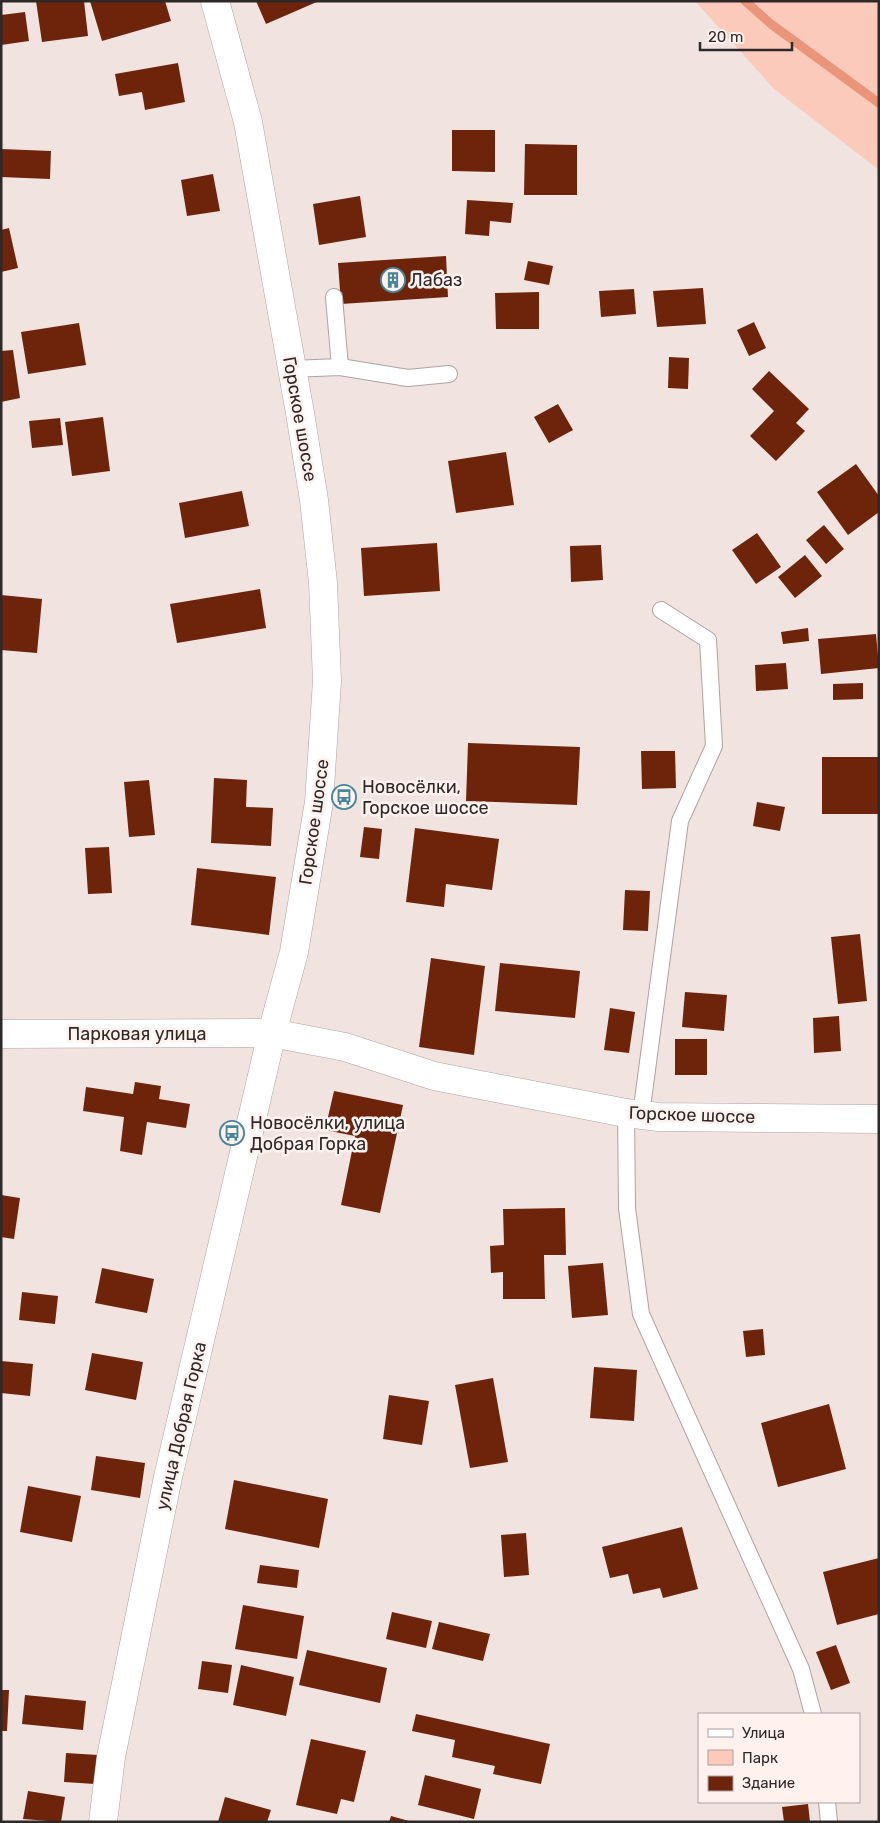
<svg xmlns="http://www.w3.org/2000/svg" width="880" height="1823" font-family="Rubik,sans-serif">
<rect width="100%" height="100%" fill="#f1e4e0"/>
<path fill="#fccabb" d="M695,1H879V170L774,89Z"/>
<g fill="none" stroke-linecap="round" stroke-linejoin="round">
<path stroke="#ea947a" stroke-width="9" d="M745,1L771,24L879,103"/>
</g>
<path fill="#6e240b" d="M36,1H84L88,36L42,42Z
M90,1H165L171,21L102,41Z
M256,1H319L266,24Z
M25,12L29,41L1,45V15Z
M178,63L185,102L145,110L142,92L119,96L115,74Z
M452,130H495V172L452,171Z
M525,144L577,145V195H524Z
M1,149L51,151L50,179L1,177Z
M213,174L220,211L187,216L181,180Z
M360,196L366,237L319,245L313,204Z
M467,200L513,203L511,223L490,221L489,236L465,234Z
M9,228L18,268L1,272V230Z
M446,256L448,297L341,304L338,263Z
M528,261L553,266L549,285L524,280Z
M703,288L706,324L657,327L653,291Z
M634,289L636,314L601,317L599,291Z
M539,292V329H496L495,293Z
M754,322L766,348L749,356L737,330Z
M79,323L86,365L28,374L21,332Z
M13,350L20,398L1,402V351Z
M669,357L689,358L688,389L668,388Z
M769,371L809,409L796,423L805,431L776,461L750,436L774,411L752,389Z
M558,404L573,430L549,443L534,417Z
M103,417L110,471L72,476L65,422Z
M60,418L63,445L32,448L29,421Z
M506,452L514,505L456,513L448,461Z
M856,464L879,496V512L848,535L817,492Z
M242,491L249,526L185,538L179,503Z
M824,525L844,549L826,564L806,540Z
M757,533L781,567L756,584L732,550Z
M437,543L440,591L364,596L361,548Z
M601,545L603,580L571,582L570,546Z
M805,555L822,576L795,598L778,577Z
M260,589L266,628L177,643L170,604Z
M1,595L42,599L37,653L1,650Z
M808,628L809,641L783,644L781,632Z
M876,634L879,668L821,674L818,639Z
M786,663L788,689L756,691L755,665Z
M863,683V699L833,700V684Z
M468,743L580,747L577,805L466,801Z
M641,751H675L676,788L642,789Z
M822,757H878V814H822Z
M214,778L247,780L246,807L273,808L271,846L211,843Z
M149,780L155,835L129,837L124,782Z
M757,802L785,807L780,831L753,826Z
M364,827L382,829L379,859L360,857Z
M415,828L499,839L492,890L446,884L444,907L406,902Z
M109,847L112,893L88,894L85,848Z
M197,868L276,877L269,935L191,925Z
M625,890L650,891L648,931L623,930Z
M860,934L867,1001L838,1004L831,937Z
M431,958L485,966L474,1055L419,1047Z
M500,963L580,971L575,1018L495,1011Z
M685,992L727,995L724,1031L682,1027Z
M610,1008L635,1012L629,1053L604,1050Z
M839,1016L841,1051L814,1053L813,1018Z
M675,1039H707V1075H675Z
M135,1082L161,1086L159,1099L190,1104L186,1128L147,1122L142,1155L120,1151L124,1117L83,1111L86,1087L133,1094Z
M334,1091L403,1105L380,1213L341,1205L355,1136L325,1130Z
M1,1195L20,1198L14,1239L1,1237Z
M565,1208L566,1255H544L545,1299H503V1272L491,1273L490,1246L504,1245L503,1209Z
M603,1263L608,1315L572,1318L568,1266Z
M102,1268L154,1279L147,1313L95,1303Z
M22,1292L58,1296L55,1324L19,1320Z
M763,1329L765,1355L746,1357L743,1331Z
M92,1353L143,1362L136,1400L85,1390Z
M1,1361L33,1364L30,1396L1,1393Z
M594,1367L637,1370L634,1421L590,1418Z
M493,1378L508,1462L470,1468L455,1385Z
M389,1395L429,1401L422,1445L383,1439Z
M829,1404L846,1469L778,1487L761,1423Z
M96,1456L145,1463L140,1498L91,1490Z
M234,1480L328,1499L319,1548L225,1529Z
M28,1486L81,1496L72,1542L20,1532Z
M682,1527L698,1589L663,1598L660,1588L633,1594L628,1574L610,1578L602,1547Z
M526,1533L529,1575L504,1577L501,1535Z
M879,1558V1614L837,1625L823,1572Z
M260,1565L299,1570L297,1588L257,1583Z
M243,1605L304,1616L297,1659L235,1649Z
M392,1612L432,1621L426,1648L386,1639Z
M439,1622L490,1634L483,1661L432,1649Z
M836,1645L850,1683L831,1690L816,1652Z
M307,1650L387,1668L380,1703L299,1685Z
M202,1661L232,1665L228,1693L198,1689Z
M241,1665L294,1677L286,1716L233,1705Z
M1,1690H9L7,1731H1Z
M25,1695L86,1701L83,1730L22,1724Z
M416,1714L550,1744L541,1784L493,1774L495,1766L452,1757L455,1740L412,1731Z
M311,1739L366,1751L354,1802L341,1799L337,1814L296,1805Z
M66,1753L98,1755L95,1784L64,1782Z
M425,1775L481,1789L474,1819L418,1805Z
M28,1791L65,1797L61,1822L23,1819Z
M225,1797L271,1810L267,1822H218Z
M808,1804L810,1822H784L782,1807Z
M391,1816L409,1821L408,1822H389Z"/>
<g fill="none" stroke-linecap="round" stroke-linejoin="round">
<defs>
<path id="service" d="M334,297L340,367
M291,369L340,367L408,378L449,374
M626,1113L627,1208L641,1314L801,1669L813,1714
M641,1115L680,821L714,746L708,640L661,610
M827,1802L829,1822"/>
<path id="minor" d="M103,1822L111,1757L168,1477L272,1033"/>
<path id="secondary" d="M215,1L248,122L300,413L314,500L323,583L327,681L319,802L294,952L272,1033
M1,1034L272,1033L345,1047L434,1076L626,1113L659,1117L879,1119"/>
</defs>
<use href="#service" stroke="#afa39f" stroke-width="18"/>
<use href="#minor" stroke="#afa39f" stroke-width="29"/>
<use href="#secondary" stroke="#afa39f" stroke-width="29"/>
<use href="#service" stroke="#fff" stroke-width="16"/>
<use href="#minor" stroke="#fff" stroke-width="28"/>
<use href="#secondary" stroke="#fff" stroke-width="28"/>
</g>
<defs>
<symbol id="building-ring" viewBox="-11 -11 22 22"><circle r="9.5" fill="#fef1ee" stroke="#458798" stroke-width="1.5"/><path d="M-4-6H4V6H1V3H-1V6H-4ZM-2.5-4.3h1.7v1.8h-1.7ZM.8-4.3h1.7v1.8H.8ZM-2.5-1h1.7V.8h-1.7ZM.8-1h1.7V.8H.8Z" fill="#458798"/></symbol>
<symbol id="bus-ring" viewBox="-11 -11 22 22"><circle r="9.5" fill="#fef1ee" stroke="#458798" stroke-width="1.5"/><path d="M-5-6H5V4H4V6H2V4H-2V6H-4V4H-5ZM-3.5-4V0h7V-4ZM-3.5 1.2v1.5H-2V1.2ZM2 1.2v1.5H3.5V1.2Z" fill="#458798"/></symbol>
</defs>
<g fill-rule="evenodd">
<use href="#building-ring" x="379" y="266" width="28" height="28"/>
<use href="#bus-ring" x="330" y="783" width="28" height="28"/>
<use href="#bus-ring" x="218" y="1119" width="28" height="28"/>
</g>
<g text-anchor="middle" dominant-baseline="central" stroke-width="5" stroke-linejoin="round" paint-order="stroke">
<g font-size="18" fill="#2e2928" stroke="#fef1ee" text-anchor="start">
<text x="410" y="280">Лабаз</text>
<text x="362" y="787">Новосёлки,<tspan x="362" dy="21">Горское шоссе</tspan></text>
<text x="250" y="1123">Новосёлки, улица<tspan x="250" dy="21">Добрая Горка</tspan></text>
</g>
<g font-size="18" fill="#2e2928" stroke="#fef1ee">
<text transform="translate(300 419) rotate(80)">Горское шоссе</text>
<text transform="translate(314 822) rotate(-82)">Горское шоссе</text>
<text x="137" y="1034">Парковая улица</text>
<text transform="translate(692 1115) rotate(2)">Горское шоссе</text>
<text transform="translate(181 1426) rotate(-77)">улица Добрая Горка</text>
</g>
</g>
<rect width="880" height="1823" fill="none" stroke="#2e2928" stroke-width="5"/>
<rect x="698" y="1713" width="162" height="90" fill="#fef1ee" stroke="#aba19f"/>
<rect x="708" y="1729" width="25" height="8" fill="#ffffff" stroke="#aba19f"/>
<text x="742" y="1738" font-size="15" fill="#2e2928">Улица</text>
<rect x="708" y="1750" width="25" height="15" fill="#fccabb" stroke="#aba19f"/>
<text x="742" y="1763" font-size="15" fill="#2e2928">Парк</text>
<rect x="708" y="1776" width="25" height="15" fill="#6e240b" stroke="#aba19f"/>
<text x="742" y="1788" font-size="15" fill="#2e2928">Здание</text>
<path d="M700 42v8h92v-8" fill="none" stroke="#2e2928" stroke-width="2.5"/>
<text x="708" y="42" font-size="15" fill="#2e2928" stroke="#fef1ee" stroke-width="4" paint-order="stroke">20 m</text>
</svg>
